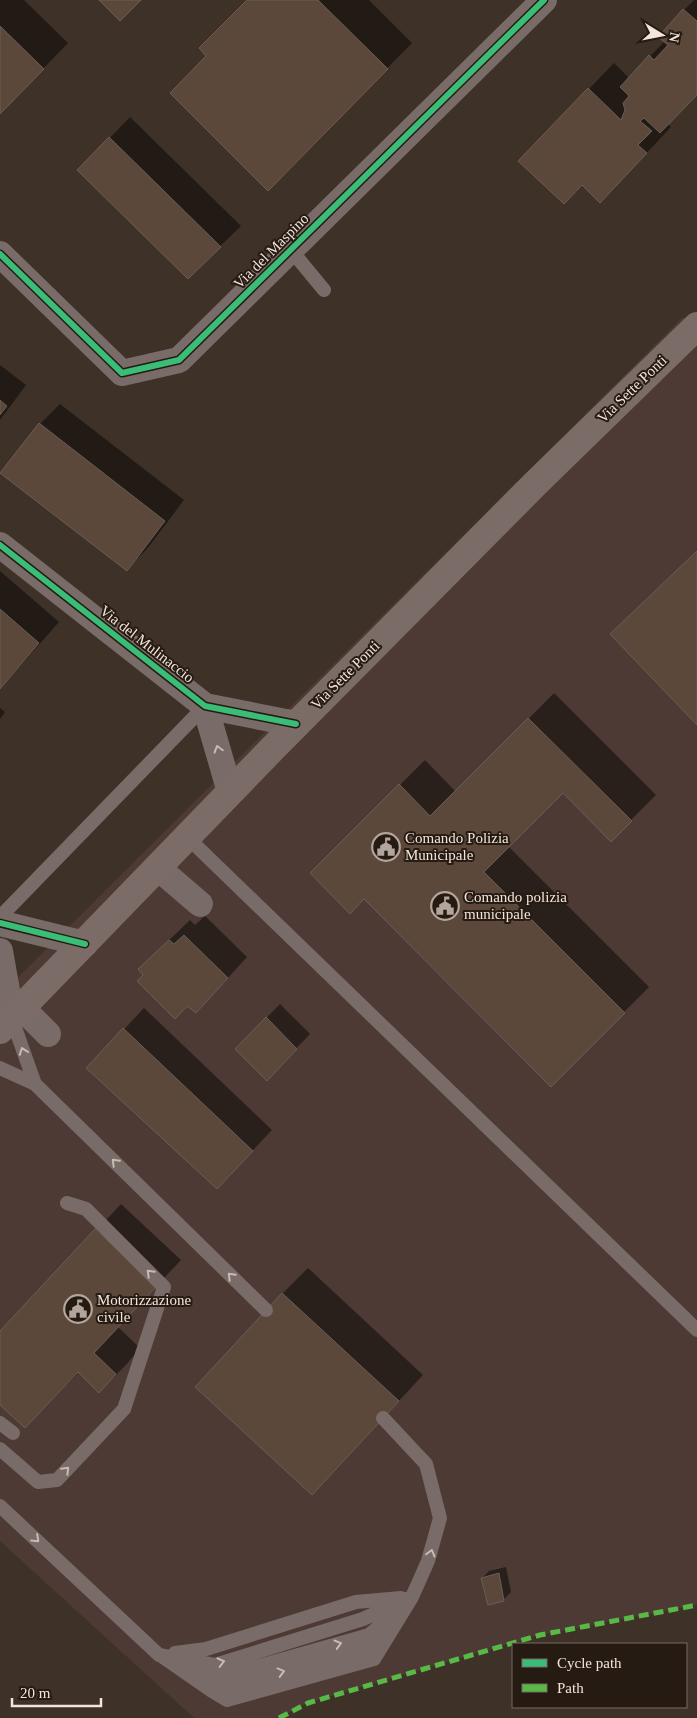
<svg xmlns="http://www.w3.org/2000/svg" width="697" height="1718" font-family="'Times New Roman',serif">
<rect width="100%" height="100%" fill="#3e3128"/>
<path fill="#4d3a34" d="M683,317L697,333V1605L540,1635L308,1703L279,1718H194L0,1541V995Z"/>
<path fill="#0007" d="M0,0H24L68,43L0,113Z
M248,0H369L412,43L268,189L208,56Z
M694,0H697V94L668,124L671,127L625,176L589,89L614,63L629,78L665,41L684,10Z
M130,117L241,226L188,277L79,170Z
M0,365L26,385L0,420Z
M60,404L184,500L147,549L126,569L40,424Z
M0,571L59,622L0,689Z
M554,693L656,795L611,840L563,792L508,846L649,987L551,1085L364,898L312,873L425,760L456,792Z
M0,708L5,712L0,719Z
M205,916L247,957L216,991L145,975L160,949L190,920L195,925Z
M280,1004L310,1034L267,1079L236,1049Z
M144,1008L272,1130L237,1167L88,1068Z
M121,1204L181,1260L118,1327L140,1348L125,1366L99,1391L79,1372L25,1427L0,1403V1333Z
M308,1268L423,1375L312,1494L197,1387L283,1293Z
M506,1567L511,1592L504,1599L489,1603L482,1578L489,1571Z"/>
<path fill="#5b483b" stroke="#695e57" d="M99,0H141L120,21Z
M247,0H318L388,69L268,191L170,93L206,56L199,48Z
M683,9L697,21V95L660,133L644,118L640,121L652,131L638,145L647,153L600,203L582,185L564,204L518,161L588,88L621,120L625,110L623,103L629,96L620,87L649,55L654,60L668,45L658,37Z
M0,26L44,69L0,114Z
M109,137L221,247L188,279L77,170Z
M0,400L7,406L0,415Z
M39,423L165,521L127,571L0,473Z
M697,551V725L610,634Z
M0,609L39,643L0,689Z
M528,718L632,821L611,842L563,793L484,872L625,1013L551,1087L364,899L350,914L310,873L399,784L430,816Z
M184,935L228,978L196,1013L187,1006L175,1019L137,981L143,975L138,969L169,940L174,944Z
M266,1017L297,1049L267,1081L235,1049Z
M123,1028L253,1151L217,1189L86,1068Z
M95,1229L157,1286L94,1353L116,1374L99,1393L78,1372L25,1428L0,1405V1331Z
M282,1293L399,1401L312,1495L195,1387Z
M499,1573L504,1601L488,1605L481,1578Z"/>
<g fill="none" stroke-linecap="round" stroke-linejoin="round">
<path stroke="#796b67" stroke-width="14" d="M291,250L324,290
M187,837L697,1330
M0,917L205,706
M12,1019L35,1084
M0,1068L35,1084L266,1310
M0,1423L13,1433
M0,1449L38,1482L57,1480L124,1409L164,1287L86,1209L67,1203
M0,1506L159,1655L215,1665L363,1619L412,1597
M175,1653L206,1649L356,1602L401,1598
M163,1657L212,1691L372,1647L381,1635
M192,1670L213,1679L369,1635L400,1608
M212,1691L227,1700L374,1659L412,1597L428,1561L440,1518L426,1464L383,1418"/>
<path stroke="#796b67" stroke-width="26" d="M0,254L122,373L179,360L544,0
M0,545L205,706L296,724
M205,706L230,792
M158,868L200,904
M0,923L85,944
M0,951L12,1019
M22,1008L48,1034"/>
<path stroke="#7b6c68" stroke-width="28" d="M0,1030L272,749L536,483L697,326"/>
<path stroke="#58b947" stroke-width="5" stroke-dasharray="10 5" stroke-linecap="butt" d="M279,1718L308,1703L540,1635L697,1605"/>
<defs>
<path id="cycleway" d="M0,254L122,373L179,360L544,0
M0,545L205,706L296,724
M0,923L85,944"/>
</defs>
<use href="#cycleway" stroke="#251b13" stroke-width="9"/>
<use href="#cycleway" stroke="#3abd76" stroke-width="6"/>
</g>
<defs><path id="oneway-chevron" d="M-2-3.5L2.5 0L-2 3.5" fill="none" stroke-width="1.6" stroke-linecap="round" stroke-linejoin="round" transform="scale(1.25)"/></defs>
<g stroke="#c9bab2">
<use href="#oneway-chevron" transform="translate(218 749) rotate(-106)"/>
<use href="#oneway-chevron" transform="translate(23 1051) rotate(-110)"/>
<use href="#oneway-chevron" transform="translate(115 1162) rotate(-135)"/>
<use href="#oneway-chevron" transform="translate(150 1273) rotate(-135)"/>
<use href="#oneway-chevron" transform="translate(231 1276) rotate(-135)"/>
<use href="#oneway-chevron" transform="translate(66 1470) rotate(-46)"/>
<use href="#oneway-chevron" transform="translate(36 1539) rotate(43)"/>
<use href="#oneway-chevron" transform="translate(431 1553) rotate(-75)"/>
<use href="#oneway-chevron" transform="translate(338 1644) rotate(-16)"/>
<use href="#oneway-chevron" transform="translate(221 1662) rotate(-14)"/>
<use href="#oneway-chevron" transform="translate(281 1672) rotate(-15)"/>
</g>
<defs>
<symbol id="civic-ring" viewBox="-11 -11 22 22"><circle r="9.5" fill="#251b13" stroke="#b4a59c" stroke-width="1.5"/><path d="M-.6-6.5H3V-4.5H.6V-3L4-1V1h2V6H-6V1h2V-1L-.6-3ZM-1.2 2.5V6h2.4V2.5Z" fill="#b4a59c"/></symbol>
</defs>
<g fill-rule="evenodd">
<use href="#civic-ring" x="370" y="831" width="32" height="32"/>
<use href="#civic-ring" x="429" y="890" width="32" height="32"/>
<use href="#civic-ring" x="62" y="1293" width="32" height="32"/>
</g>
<g text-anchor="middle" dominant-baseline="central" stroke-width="4" stroke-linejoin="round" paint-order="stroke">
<g font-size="15" fill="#f4e4da" stroke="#251b13">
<text transform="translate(271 251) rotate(-45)">Via del Maspino</text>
<text transform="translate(632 389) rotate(-44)">Via Sette Ponti</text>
<text transform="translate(147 644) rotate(38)">Via del Mulinaccio</text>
<text transform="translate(345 675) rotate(-45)">Via Sette Ponti</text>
</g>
<g font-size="15" fill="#f4e4da" stroke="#251b13" text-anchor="start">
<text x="405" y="838">Comando Polizia<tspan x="405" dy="17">Municipale</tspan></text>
<text x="464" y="897">Comando polizia<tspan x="464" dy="17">municipale</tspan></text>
<text x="97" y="1300">Motorizzazione<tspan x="97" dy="17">civile</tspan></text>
</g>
</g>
<rect x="512" y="1643" width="175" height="65" fill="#251b13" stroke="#786b63"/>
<rect x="522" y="1659" width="25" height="8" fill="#3abd76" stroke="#786b63"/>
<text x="557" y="1668" font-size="15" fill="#f4e4da">Cycle path</text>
<rect x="522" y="1684" width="25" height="8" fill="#58b947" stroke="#786b63"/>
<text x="557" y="1693" font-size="15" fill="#f4e4da">Path</text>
<g transform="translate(662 35) rotate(100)" stroke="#251b13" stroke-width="4" paint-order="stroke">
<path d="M0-4L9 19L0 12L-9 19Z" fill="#f4e4da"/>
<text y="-8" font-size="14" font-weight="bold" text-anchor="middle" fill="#f4e4da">N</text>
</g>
<path d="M12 1698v8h89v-8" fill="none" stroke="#f4e4da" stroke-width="2.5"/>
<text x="20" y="1698" font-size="15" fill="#f4e4da" stroke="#251b13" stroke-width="4" paint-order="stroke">20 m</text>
</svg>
